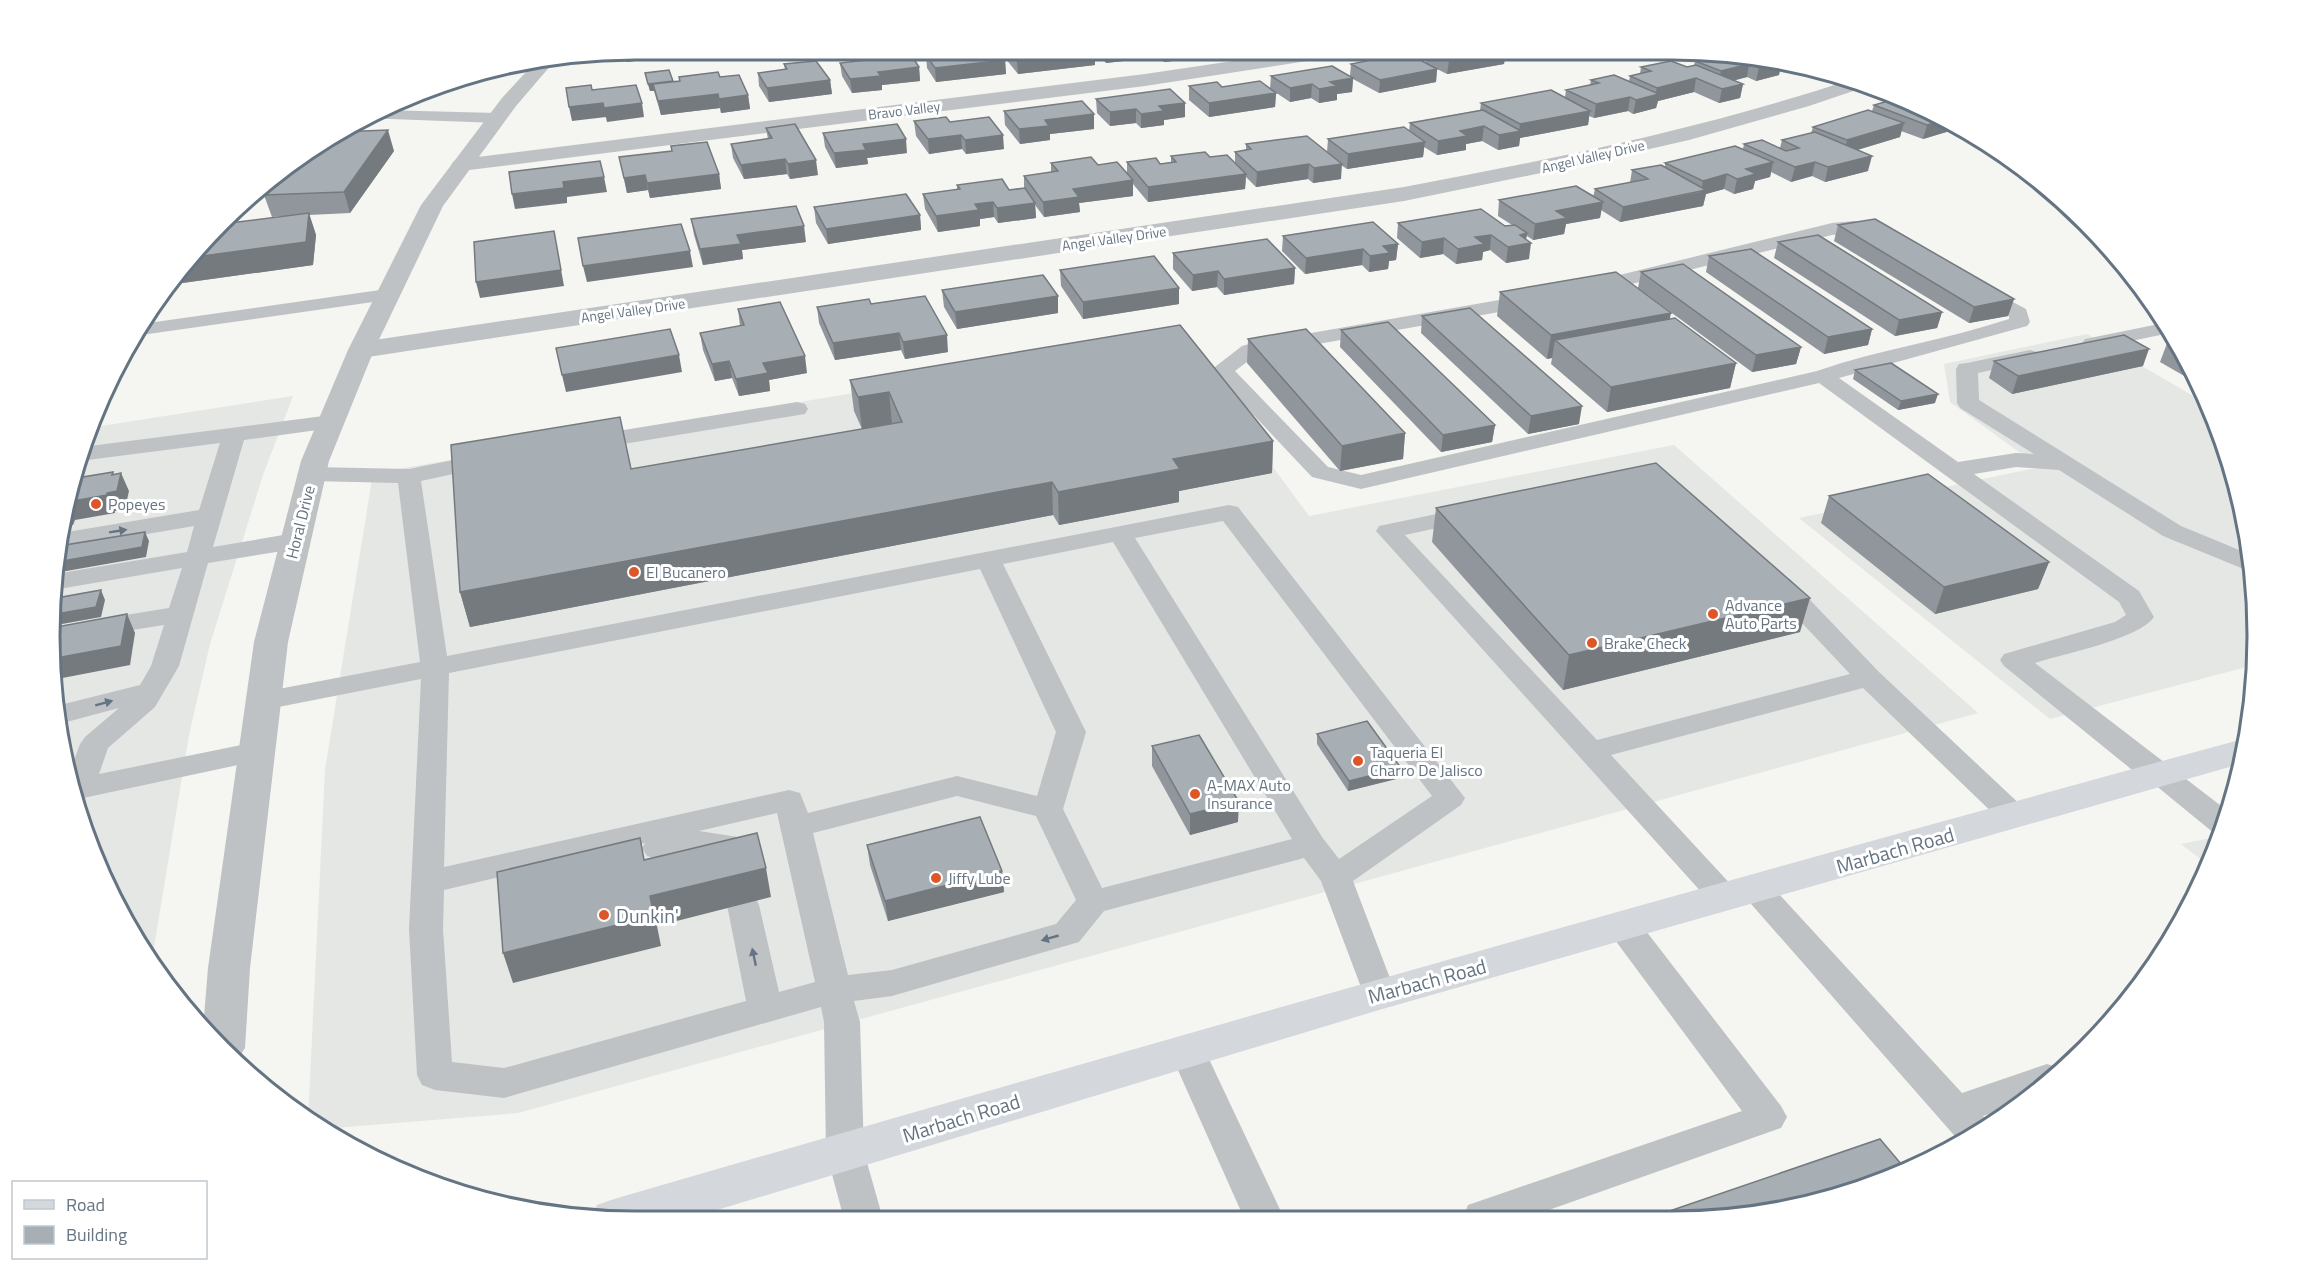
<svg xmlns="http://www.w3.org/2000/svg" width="2307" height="1271" font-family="'Titillium Web',sans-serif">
<rect width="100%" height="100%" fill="#f5f5f1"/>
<path fill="#e5e7e5" d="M2087,334L2207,404L2237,484L2256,597L2254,665L2050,719L1799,518L2040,467L1950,402L1944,364Z
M1178,339L1309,516L1674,445L1978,713L518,1113L322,1129L308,1120L325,770L373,473Z
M293,396L263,475L210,644L189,735L151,965L94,860L69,787L51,674V597L69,484L88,428Z
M2221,836L2208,865L2181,844Z"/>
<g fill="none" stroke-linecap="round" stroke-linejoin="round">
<path fill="#bec2c5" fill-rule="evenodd" d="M381,110L497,113L505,118L497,123L364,118Z
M1853,221L1879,225L1881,229L1879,233C1866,236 1846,233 1832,235L1591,294L1584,292L1581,288L1584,284L1591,282L1832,223Z
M1981,285L2026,309L2030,322L2027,326L1839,378L1958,462L2016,453L2034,454L1960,408L1957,403L1956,369L1959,364L1967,363L2030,350L2037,352L2041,356L2037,360L1978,373L1979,400L2181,526L2249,554L2251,572L2163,536L2059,470L2016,467L1974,474L2139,591L2154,617C2139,639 2063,654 2035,663L2229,812L2221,835L2215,834L2154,784L2147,782L2004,666L2000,660L2004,654L2115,622L2126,615L2119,602L1819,383L1361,489L1312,477L1211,370L1242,346L1249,344L1533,294L1540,296L1543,300L1540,304L1533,306L1256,355L1235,371L1328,467L1361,475L1817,371C1880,349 1946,340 2009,319V316L1974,295L1971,291L1974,287Z
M387,289L394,291L397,295L394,299L134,336L141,324Z
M2164,323L2170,333L2092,349L2085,347L2082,343L2085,339Z
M797,402L805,404L808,409L805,414L587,450L579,448L576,443L579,438L587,436Z
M331,415L339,417L342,422L339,427L244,440L213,547L295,533L304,536L308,541L304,546L295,549L208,563L179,666L155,707L108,748L99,774L256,742L266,745L271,752L266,759L74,800L68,777L80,744L85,737L119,708L59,724L56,706L140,685L151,666L164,625L51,643V627L169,608L182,568L53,590L55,574L187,552L194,526L60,549L61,533L199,510L220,443L80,461L77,460L82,447Z
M487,453L495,455L499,460L495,465L421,481L447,656L1229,505L1238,507L1465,798L1461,805L1353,881L1396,994L1391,1003L1379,1007L1367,1003L1321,881L1304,858L1104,911L1079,942L892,996L854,1001L860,1022L864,1152L883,1219H844L826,1152L824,1022L821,1007L504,1098L435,1090L422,1085L417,1075L409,929L421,679L263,710L253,707L249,701L253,695L263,692L420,662L398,483L312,481L304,479L300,474L304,469L312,467L409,469ZM1223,521L1432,796L1339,859L1322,837L1135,538ZM1113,542L1292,839L1102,888L1063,809L1086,732L1003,564ZM980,569L1056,732L1037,796L957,776L808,813L800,793L789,790L444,867L449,673ZM957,796L1036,816L1076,900L1056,924L892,970L848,975L813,833ZM777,813L815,982L779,992L759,905L755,897L743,893L731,897L727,905L746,1001L504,1068L452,1062L443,929L444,890L645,843L642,848L647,856L658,859L690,852L714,855L721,873L732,876L743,873L748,865L738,837L699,831Z
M1470,507L1479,509L1482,514L1479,519L1405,535L1597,740L1850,674L1772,591L1768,585L1772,579L1781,577L1790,579L1879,672L2025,809L2029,816L2025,823L2014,827L2003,823L1863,688L1611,755L1735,889L1740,897L1735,905L1724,909L1713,905L1376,531L1379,526Z
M1756,877L1767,881L1962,1093L2047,1064L2059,1068L2019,1104L1983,1116L1991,1126L1960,1142L1745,897L1740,889L1745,881Z
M1624,915L1636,918L1781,1106L1787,1117L1781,1128L1529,1217H1463L1468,1205L1742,1111L1612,936L1607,927L1612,918Z
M1187,1036L1200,1040L1284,1218H1244L1169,1050L1174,1040Z"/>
<path fill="#bec2c5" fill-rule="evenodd" d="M1308,50H1355L1352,54L1346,55L1145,86L461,171L454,169L451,165L454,161L461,159L1145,74Z
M1850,80L1865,87L1809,106L1689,140L1575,166L1404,201L361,358L352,355L348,350L352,345L361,342L1404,187C1555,159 1704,128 1850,80Z"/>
<path fill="#bec2c5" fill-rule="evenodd" d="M558,57L516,106L443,206L374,350L329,461L288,642L250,968L245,1048L237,1061L203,1029L208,968L254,642L301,461L348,350L421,205L502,98L538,59Z"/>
<path fill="#d4d8dc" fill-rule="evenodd" d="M2243,739L2246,740L2240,764L1379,1010L684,1220L590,1219L597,1205L614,1199C1156,1042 1698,887 2243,739Z"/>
</g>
<path fill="#90969b" d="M636,50L696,51L669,54V57L626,62L621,51Z
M1000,50H1093L1094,51V50H1181V60L1164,62L1158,57L1106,63L1095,52V65L1018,74L1001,53Z
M1427,50L1579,51L1541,59L1533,55L1515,59L1505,55L1504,64L1447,74L1437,69L1436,82L1379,93L1353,79L1352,92L1337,94V100L1319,103L1311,98L1290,102L1275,92L1276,93L1275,107L1209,117L1189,100V86L1270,89L1271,76H1350L1351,64L1426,63Z
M1708,51L1805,66L1787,73L1780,70L1779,75L1756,81L1747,77L1733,81L1743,84L1740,98L1719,103L1694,92L1658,101L1656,108L1633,114L1628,111L1594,118L1589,116L1588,125L1520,138L1519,146L1498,150L1482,141L1466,144V150L1437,155L1424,147L1423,157L1347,169L1341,165V179L1313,183L1308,179L1256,187L1246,177L1245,189L1148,202L1133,184V196L1079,203L1080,212L1044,217L1035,205L1036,218L998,223L994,217L980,219V226L938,232L925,209L923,194L957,190V185L1009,190L1024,188V176L1051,172V163L1098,165L1127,174V162L1160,164L1171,162V156L1210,157L1235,163V152L1246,150V144L1327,152L1328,139L1409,131L1410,123L1480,110L1481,103L1565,97L1566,90L1590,85L1591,80L1629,81L1630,76L1640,74L1641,67H1687L1694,66L1695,61L1703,59L1704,52Z
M926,55L1005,60L1006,74L936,82L927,68Z
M840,63L919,67L920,81L882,85V90L852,93L842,76Z
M784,64L830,80L832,94L769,102L759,86L758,73L785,70Z
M645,73L673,82H679V77H720L748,95L750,109L721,113L720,108L661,115L654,91H650Z
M457,78L448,89H428L447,81Z
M1885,95L1963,127L1923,139L1901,131L1900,137L1857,150L1868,171L1825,182L1812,176L1791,182L1771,172L1770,177L1755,181L1753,189L1734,194L1724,189L1706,194L1703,206L1620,222L1601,210L1600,218L1566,224L1564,234L1533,240L1527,236L1526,239L1529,259L1506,263L1490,250L1483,252L1482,260L1456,264L1443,254L1420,258L1397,238L1398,223L1505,226L1512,225L1498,216L1499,200L1593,197L1595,189L1630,183L1632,170L1665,167V163L1743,149L1744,144L1780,148L1782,140L1811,133L1813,127L1872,111L1874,105L1883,102Z
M1096,99L1185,103V117L1164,120V125L1141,128L1136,123L1110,126L1097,113Z
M1004,111L1094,129L1050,134V140L1020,144L1005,125Z
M914,121L950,122L1004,149L966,154L962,149L929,154L916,136Z
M766,128L818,175L790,179L787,174L744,179L733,158L731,144L768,139Z
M823,133L907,153L867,158L868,164L836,168L825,147Z
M394,151L350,213L309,215L316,235L313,265L168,285L195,249L281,216L272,217L264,195Z
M619,157L719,174L721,189L650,198L648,190L627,193Z
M814,207L920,215L921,230L828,244L816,223Z
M691,219L806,242L742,250L743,259L703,265L694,235Z
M1838,225L2014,299L2008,316L1969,323L1834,241Z
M1283,236L1398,244L1396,260L1389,261L1388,269L1369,272L1362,265L1305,274L1282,251Z
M1778,242L1942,312L1937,328L1895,336L1774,258Z
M1173,253L1295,268L1294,284L1224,295L1217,287L1192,291L1173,269Z
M1709,256L1872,329L1868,345L1824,354L1706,272Z
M1060,270L1179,304L1083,319L1061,286Z
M1641,272L1801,347L1796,364L1752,372L1638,288Z
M942,290L1058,296V313L957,329L944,307Z
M1500,292L1669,319L1736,363L1730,388L1607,412L1551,364L1552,358L1547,359L1497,316Z
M871,304L948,352L905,359L901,350L835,360L819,323L817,307Z
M738,309L807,373L769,380L770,391L739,396L732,378L715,381L703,350L700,333L740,326Z
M1422,316L1579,424L1528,434L1421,333Z
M1341,330L1495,425L1492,442L1441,452L1340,347Z
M2173,337L2197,376L2200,385L2160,362L2169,338Z
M1248,339L1405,433L1403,459L1340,471L1247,363Z
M1994,361L2143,366L2012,394L1989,378Z
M1855,370L1935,403L1898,410L1853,379Z
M850,380L1273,441L1272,473L1179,491V502L1059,525L1053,515L470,627L460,592L631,469L862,429L854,411Z
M1829,496L2049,562L2038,589L1935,614L1821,523Z
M1436,508L1800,632L1563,690L1432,542Z
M1317,734L1400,778L1348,791L1317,744Z
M1152,746L1238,822L1190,835L1152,766Z
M867,845L1002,871L1004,892L888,921L870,865Z"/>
<path fill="#757a7e" d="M636,50H696V51L669,54V57L626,62L624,51Z
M1106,50H1158V57L1106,63Z
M1164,50H1181V60L1164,62Z
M1186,50H1199L1186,52Z
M1506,51L1504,64L1447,74L1449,61Z
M1517,51H1534L1533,55L1515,59Z
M1542,51H1579L1541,59Z
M1095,52V65L1018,74L1017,61Z
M1005,60L1006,74L936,82L935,68Z
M1778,62L1781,63L1779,75L1756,81L1759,67Z
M1749,64L1747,77L1718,84L1721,71Z
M1789,64L1805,66L1787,73Z
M919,67L920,81L882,85V90L852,93L850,79L878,72Z
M1437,69L1436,82L1379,93L1380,80Z
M457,78L448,89L446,81Z
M1353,78L1352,92L1337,94V100L1319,103V89L1330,82Z
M1696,78L1694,92L1658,101L1656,108L1633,114L1636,100L1655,95L1657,88Z
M830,80L832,94L769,102L767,88Z
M673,81L653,84L654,91H650L648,84Z
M1312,84L1311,98L1290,102V88Z
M1743,84L1740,98L1719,103L1722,89Z
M1276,93L1275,107L1209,117V103Z
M718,94L720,108L661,115L658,101Z
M748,95L750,109L721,113L719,99Z
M1630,97L1628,111L1594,118L1596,104Z
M603,103L606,117L572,121L569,107Z
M642,103L644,117L607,122L604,108Z
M1185,103V117L1164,120V125L1141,128V114L1159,106Z
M1136,109V123L1110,126V112Z
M1590,111L1588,125L1520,138L1519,146L1498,150L1499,135L1519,131L1520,124Z
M1094,114V129L1050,134V140L1020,144L1019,129L1045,120Z
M1945,120L1963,127L1923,139L1927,125Z
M1904,123L1900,137L1844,154L1847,140Z
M1484,126L1482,141L1466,144V150L1437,155L1438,141L1460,131Z
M388,130L394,151L350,213L344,192Z
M961,135L962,149L929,154L928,139Z
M1003,135L1004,149L966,154L965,140Z
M906,139L907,153L867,158L868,164L836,168L834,153L863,144Z
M1425,142L1423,157L1347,169L1348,154Z
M1872,156L1868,171L1825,182L1828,167Z
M785,159L787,174L744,179L741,165Z
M816,160L818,175L790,179L788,164Z
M1773,162L1770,177L1755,181L1753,189L1734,194L1737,179L1746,169Z
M1815,162L1812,176L1791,182L1795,167Z
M1309,164L1308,179L1256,187L1257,172Z
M1342,164L1341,179L1313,183L1314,168Z
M719,174L721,189L650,198L647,183Z
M1246,174L1245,189L1148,202V187Z
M1727,174L1724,189L1706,194L1703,206L1620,222L1623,207L1701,192L1703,181Z
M645,175L648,190L627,193L624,178Z
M604,177L607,192L567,197V203L515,209L512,194L563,182Z
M1133,180V196L1079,203L1080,212L1044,217L1043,202L1073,189Z
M993,202L994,217L980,219V226L938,232L936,216L975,204Z
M1603,202L1600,218L1566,224L1564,234L1533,240L1535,224L1556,211Z
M1035,203L1036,218L998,223L997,208Z
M309,213L316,235L313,265L168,285L188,258Z
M920,215L921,230L828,244L826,229Z
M804,226L806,242L742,250L743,259L703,265L700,249L737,235Z
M554,231L564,286L480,298L476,282Z
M1527,233L1525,244L1531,243L1529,259L1506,263L1508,247L1520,235Z
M1491,235L1490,250L1483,252L1482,260L1456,264L1458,249L1475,237Z
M1444,238L1443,254L1420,258L1422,242Z
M1398,244L1396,260L1389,261L1388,269L1369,272L1370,256L1383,246Z
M1363,249L1362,265L1305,274L1306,258Z
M690,251L693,267L587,282L583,266Z
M1295,268L1294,284L1224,295V279Z
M1218,271L1217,287L1192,291L1193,275Z
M1179,288V304L1083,319V302Z
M1058,296V313L957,329L955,312Z
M2014,299L2008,316L1969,323L1974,307Z
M1942,312L1937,328L1895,336L1899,320Z
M1671,313L1666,337L1555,340L1552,358L1547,359L1551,335Z
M1872,329L1868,345L1824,354L1828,337Z
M899,333L901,350L835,360L833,343Z
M947,335L948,352L905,359L903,342Z
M1801,347L1796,364L1752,372L1756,355Z
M2149,349L2143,366L2012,394L2018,376Z
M679,355L682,372L566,392L562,375Z
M805,356L807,373L769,380L770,391L739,396L736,379L763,363Z
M729,361L732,378L715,381L712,364Z
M1736,363L1730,388L1607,412L1611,387Z
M889,392L892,424L862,429L858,397Z
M1938,394L1935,403L1898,410L1901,401Z
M1582,406L1579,424L1528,434L1531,416Z
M1495,425L1492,442L1441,452L1443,435Z
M1405,433L1403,459L1340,471L1342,446Z
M1273,441L1272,473L1179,491V502L1059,525L1058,492L1173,459Z
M113,472L118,485L121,473L129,491L125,509L115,511V513L75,520L73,525L62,526L67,502L112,475Z
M1052,482L1053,515L470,627L460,592Z
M145,532L149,541L146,557L55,573L57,562Z
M2049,562L2038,589L1935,614L1944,587Z
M101,590L105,600L101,617L51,626V615Z
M1810,598L1800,632L1563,690L1569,655Z
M127,614L135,633L130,665L52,680L51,659Z
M1401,768L1400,778L1348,791L1349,781Z
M1239,802L1238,822L1190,835V814Z
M766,868L771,897L657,926L661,946L513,983L503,953L650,896Z
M1002,871L1004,892L888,921L885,901Z"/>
<path fill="#a7aeb4" stroke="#757a7e" stroke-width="1.5" d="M967,50H996L1005,60L935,68L926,55Z
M1008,50H1093L1095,52L1017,61Z
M1429,50L1504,51L1449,61Z
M1709,51L1778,62L1759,67L1749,64L1721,71L1695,61L1716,56L1704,52Z
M1407,53L1437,69L1380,80L1351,64Z
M911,55L919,67L878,72L881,76L850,79L840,63Z
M816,61L830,80L767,88L758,73L787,69L784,64Z
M1671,61L1687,67L1696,65L1743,84L1722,89L1696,78L1657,88L1630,76L1651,71L1641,67Z
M1332,66L1353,78L1330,82L1337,86L1319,89L1312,84L1290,88L1271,76Z
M669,70L673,81L648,84L645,73Z
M718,72L720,77L739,75L748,95L719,99L718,94L658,101L653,84L680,81L679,77Z
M1614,75L1659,94L1636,100L1630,97L1596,104L1566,90L1599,83L1591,80Z
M1260,81L1276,93L1209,103L1189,86L1217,82L1222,87Z
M591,85L592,90L636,85L642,103L604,108L603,103L569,107L566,88Z
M1170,89L1185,103L1159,106L1164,111L1141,114L1136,109L1110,112L1096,99Z
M1551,90L1590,111L1520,124L1481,103Z
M1895,99L1945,120L1927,125L1874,105Z
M1082,101L1094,114L1045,120L1049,126L1019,129L1004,111Z
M1483,110L1521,131L1499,135L1484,126L1460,131L1467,136L1438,141L1410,123Z
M1868,110L1904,123L1847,140L1813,127Z
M946,117L950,122L989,117L1003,135L965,140L961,135L928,139L914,121Z
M795,124L816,160L788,164L785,159L741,165L731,144L772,138L766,128Z
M897,124L906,139L863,144L866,150L834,153L823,133Z
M1404,127L1425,142L1348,154L1328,139Z
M388,130L344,192L264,195L290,163L336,132Z
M1815,132L1872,156L1828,167L1815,162L1795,167L1744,144L1762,140L1786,151L1799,148L1782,140Z
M1307,136L1342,164L1314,168L1309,164L1257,172L1235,152L1251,149L1246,144Z
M707,142L719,174L647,183L645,175L624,178L619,157L672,151L671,146Z
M1735,146L1773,162L1746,169L1756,174L1737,179L1727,174L1703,181L1665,163Z
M1205,152L1210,157L1227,155L1246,174L1148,187L1127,162L1156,158L1160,164L1176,162L1171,156Z
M1091,157L1098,165L1117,162L1133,180L1073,189L1079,197L1043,202L1024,176L1058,171L1051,163Z
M600,161L604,177L563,182L564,188L512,194L509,172Z
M1661,165L1706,190L1623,207L1595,189L1648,179L1632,170Z
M1002,179L1009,190L1025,188L1035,203L997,208L993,202L975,204L979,210L936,216L923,194L960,189L957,185Z
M1576,186L1603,202L1556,211L1567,218L1535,224L1499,200Z
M906,194L920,215L826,229L814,207Z
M796,206L804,226L737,235L741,244L700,249L691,219Z
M1481,209L1505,226L1515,225L1527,233L1520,235L1531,243L1508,247L1491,235L1475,237L1484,244L1458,249L1444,238L1422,242L1398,223Z
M309,213L306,242L188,258L195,249L222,224Z
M1875,219L2014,299L1974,307L1838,225Z
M1373,222L1398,244L1383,246L1390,253L1370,256L1363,249L1306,258L1283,236Z
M681,224L690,251L583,266L578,238Z
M554,231L561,270L476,282L474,242Z
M1818,235L1942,312L1899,320L1778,242Z
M1267,239L1295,268L1224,279L1218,271L1193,275L1173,253Z
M1751,249L1872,329L1828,337L1709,256Z
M1154,256L1179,288L1083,302L1060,270Z
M1683,264L1801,347L1756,355L1641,272Z
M1616,272L1671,313L1551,335L1500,292Z
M1043,275L1058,296L955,312L942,290Z
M925,296L947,335L903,342L899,333L833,343L817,307L869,299L871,304Z
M780,302L805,356L763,363L768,373L736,379L729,361L712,364L700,333L744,325L738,309Z
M1470,308L1582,406L1531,416L1422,316Z
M1675,318L1736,363L1611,387L1555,340Z
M1388,322L1495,425L1443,435L1341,330Z
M1180,325L1273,441L1173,459L1180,469L1058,492L1052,482L460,592L451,445L620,417L631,469L902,422L889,392L858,397L850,380Z
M670,329L679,355L562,375L556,348Z
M1306,329L1405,433L1342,446L1248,339Z
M2124,335L2149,349L2018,376L1994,361Z
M1891,363L1938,394L1901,401L1855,370Z
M1656,463L1810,598L1569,655L1436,508Z
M113,472L112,475L121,473L117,491L107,493V495L67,502L71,479Z
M1928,474L2049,562L1944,587L1829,496Z
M145,532L142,547L57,562L59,546Z
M101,590L96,607L51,615V599Z
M127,614L121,646L51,659V628Z
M1367,721L1401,768L1349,781L1317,734Z
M1199,735L1239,802L1190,814L1152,746Z
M980,817L1002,871L885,901L867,845Z
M757,833L766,868L650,896L654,916L503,953L497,872L640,838L644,860Z
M1880,1139L1907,1171L1895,1177L1748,1217H1652Z"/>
<defs><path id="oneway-solid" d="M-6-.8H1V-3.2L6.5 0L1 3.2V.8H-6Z" transform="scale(1.5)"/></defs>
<g fill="#657482">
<use href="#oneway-solid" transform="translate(118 531) rotate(-9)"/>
<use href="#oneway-solid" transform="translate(104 703) rotate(-15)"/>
<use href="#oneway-solid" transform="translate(1050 938) rotate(164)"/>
<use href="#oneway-solid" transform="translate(754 957) rotate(-102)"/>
</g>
<g fill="#de5528" stroke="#fff" stroke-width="2">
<circle cx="96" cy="504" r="6"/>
<circle cx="634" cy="572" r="6"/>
<circle cx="1713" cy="614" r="6"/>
<circle cx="1592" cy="643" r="6"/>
<circle cx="1358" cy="761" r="6"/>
<circle cx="1195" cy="794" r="6"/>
<circle cx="936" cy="878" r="6"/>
<circle cx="604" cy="915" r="6"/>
</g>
<g text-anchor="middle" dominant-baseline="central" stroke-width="6" stroke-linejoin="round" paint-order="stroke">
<g font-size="14" fill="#657482" stroke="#fff">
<text transform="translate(904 110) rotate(-7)">Bravo Valley</text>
<text transform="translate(1593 156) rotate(-13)">Angel Valley Drive</text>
<text transform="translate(1114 238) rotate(-8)">Angel Valley Drive</text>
<text transform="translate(633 310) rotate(-8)">Angel Valley Drive</text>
</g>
<g font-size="16" fill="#657482" stroke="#fff" text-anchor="start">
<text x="108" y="504">Popeyes</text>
<text x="646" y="572">El Bucanero</text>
<text x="1725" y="605">Advance<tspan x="1725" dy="18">Auto Parts</tspan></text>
<text x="1604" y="643">Brake Check</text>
<text x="1370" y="752">Taqueria El<tspan x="1370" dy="18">Charro De Jalisco</tspan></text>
<text x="1207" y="785">A-MAX Auto<tspan x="1207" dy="18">Insurance</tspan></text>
<text x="948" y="878">Jiffy Lube</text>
</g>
<g font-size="16" fill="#657482" stroke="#fff">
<text transform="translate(300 522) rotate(-76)">Horal Drive</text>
</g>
<g font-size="20" fill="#657482" stroke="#fff">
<text transform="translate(1895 850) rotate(-16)">Marbach Road</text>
<text transform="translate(1427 981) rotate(-15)">Marbach Road</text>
<text transform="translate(961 1118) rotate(-17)">Marbach Road</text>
</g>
<g font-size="20" fill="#657482" stroke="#fff" text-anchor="start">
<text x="616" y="915">Dunkin'</text>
</g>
</g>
<path d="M0 0H2307V1271H0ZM635 60H1672A575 575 0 0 1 2247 635V636A575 575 0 0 1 1672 1211H635A575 575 0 0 1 60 636V635A575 575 0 0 1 635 60Z" fill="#fff" fill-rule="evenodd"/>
<path fill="none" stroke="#657482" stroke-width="3" d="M635 60H1672A575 575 0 0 1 2247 635V636A575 575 0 0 1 1672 1211H635A575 575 0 0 1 60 636V635A575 575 0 0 1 635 60Z"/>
<rect x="12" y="1181" width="195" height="78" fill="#ffffff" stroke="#c1c7cd" stroke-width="1.5"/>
<rect x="24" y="1200" width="30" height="9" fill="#d4d8dc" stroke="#c1c7cd" stroke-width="1.5"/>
<text x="66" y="1211" font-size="18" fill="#657482">Road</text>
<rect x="24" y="1226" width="30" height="18" fill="#a7aeb4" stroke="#c1c7cd" stroke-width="1.5"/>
<text x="66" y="1241" font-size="18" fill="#657482">Building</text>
</svg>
